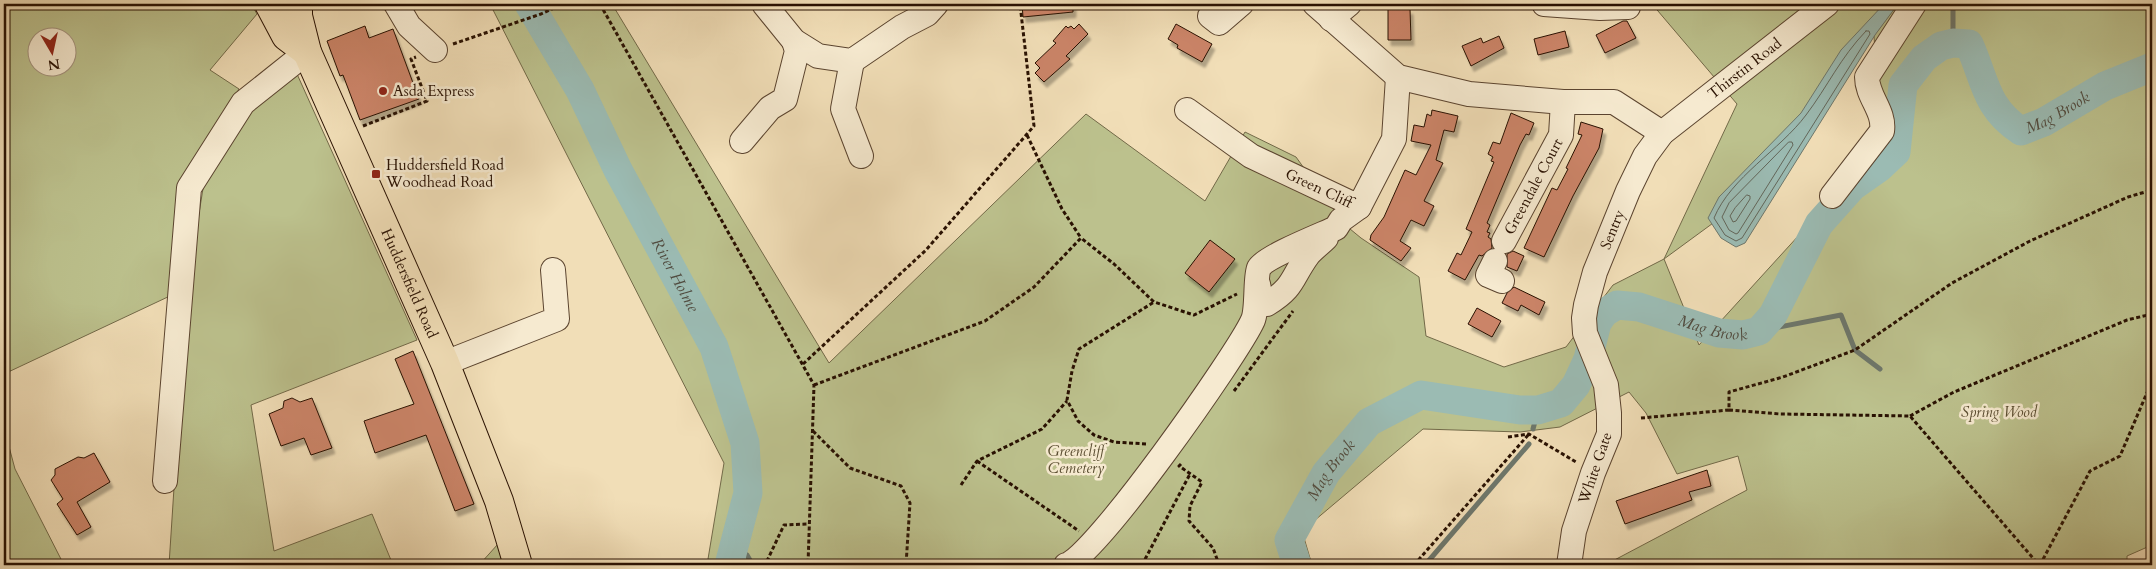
<svg xmlns="http://www.w3.org/2000/svg" width="2156" height="569" font-family="Cardo,serif">
<defs>
<filter id="shadow"><feDropShadow dx="3" dy="5.5" stdDeviation="1" flood-color="#0004"/></filter>
</defs>
<rect width="100%" height="100%" fill="#f1deb7"/>
<filter id="stains"><feTurbulence type="fractalNoise" baseFrequency=".004" numOctaves="4"/><feColorMatrix values="0 0 0 0 .2 0 0 0 0 .09 0 0 0 0 .02 0 0 0 .5 -.17"/></filter>
<radialGradient id="worn" r=".72"><stop offset=".6" stop-color="#630" stop-opacity="0"/><stop offset="1" stop-color="#630" stop-opacity=".3"/></radialGradient>
<path fill="#bcc18d" stroke="#726948" fill-rule="evenodd" d="M4,4H251L257,14L210,70L239,89L180,187L172,295L4,374ZM38,38H68V68H38Z
M490,4H612L829,363L1086,114L1205,201L1245,132L1296,157L1344,224L1361,238L1419,277L1426,336L1504,367L1566,347L1613,285L1664,259L1737,104L1652,4H1888L1876,33L1898,4H2152V545L2127,556V565H1605L1747,490L1738,456L1677,474L1646,413L1629,392L1560,427L1520,432L1423,429L1302,531L1312,565H707L724,463ZM1874,36L1881,145L1699,345L1664,259L1735,207Z
M297,74L417,340L251,405L274,551L372,514L393,565H169L187,288L206,170L241,117Z
M4,428L15,469L64,565H4Z
M498,544L503,565H480V564Z"/>
<path fill="#9bbbb3" stroke="#6d776c" d="M1884,4H1898L1875,35L1745,243L1736,247L1721,238L1708,218L1719,197L1801,113L1841,50Z"/>
<g fill="none" stroke-linecap="round" stroke-linejoin="round">
<path stroke="#62665a" stroke-width="1" d="M1866,31H1869L1870,34L1742,238L1736,241L1725,235L1714,218C1731,177 1780,150 1806,115C1828,86 1840,58 1866,31Z
M1789,142H1792L1793,145L1738,233L1736,234L1729,230L1722,217L1729,203Z
M1747,195L1750,196V199L1736,221L1733,222L1730,216L1735,208Z"/>
<path stroke="#6d776c" stroke-width="5" d="M1953,4V43
M1759,331L1841,315L1855,350L1880,369
M1533,429L1538,410
M735,547L747,555L751,562
M1425,565L1529,444"/>
<g stroke="#9bbbb3" stroke-width="29">
<path id="s1" d="M529,4L580,90L618,170L714,347L745,443L748,493L729,565"/>
<path id="s2" d="M1297,565L1289,540L1326,473L1369,422L1421,395L1520,410H1538L1561,403L1576,385L1588,359L1597,323L1604,313L1617,305L1639,307L1719,333L1743,335L1759,331L1773,315L1819,224L1852,187L1879,168L1896,152L1903,85L1924,58L1941,46L1953,43L1969,44C1985,79 1985,108 2021,131L2044,122L2105,86L2152,67"/>
</g>
</g>
<path fill="#cb8467" stroke="#291102" filter="url(#shadow)" d="M1022,4H1073V12L1023,17Z
M1388,9H1410L1411,40H1388Z
M1623,21H1627L1636,38L1605,53L1596,35Z
M1079,24L1088,34L1066,56L1070,59L1044,82L1035,73L1040,68L1035,63L1056,43L1053,41L1066,26L1068,28L1071,26L1074,29Z
M1176,24L1212,44L1202,62L1177,48L1178,45L1168,39Z
M365,26L369,38L393,29L419,99L360,120L343,75L340,76L327,41Z
M1565,31L1569,47L1538,55L1534,39Z
M1499,36L1504,48L1471,66L1462,46L1481,38L1483,43Z
M1432,110L1458,116L1454,132L1444,130L1436,160L1443,163L1424,201L1434,206L1424,226L1411,220L1400,241L1411,248L1401,261L1370,240L1371,235L1384,217L1405,170L1416,175L1431,145L1411,141L1414,125L1424,127L1427,114L1431,116Z
M1511,113L1534,123L1529,135L1526,134L1520,145L1487,223L1490,225L1487,232L1490,233L1488,237L1491,239L1492,248L1482,256L1479,255L1465,280L1448,271L1457,253L1461,255L1472,232L1466,229L1494,162L1491,161L1493,157L1488,154L1493,142L1500,144Z
M1581,122L1603,129L1599,148L1573,196L1544,257L1524,248L1552,188L1557,190L1568,169L1566,168L1582,135L1578,134Z
M1210,240L1235,259L1209,292L1185,273Z
M1513,251L1524,256L1517,271L1507,267V254Z
M1514,287L1545,302L1539,315L1521,305L1518,311L1502,303L1507,293Z
M1477,308L1501,321L1492,337L1468,324Z
M413,351L474,504L455,511L426,435L375,453L364,421L414,404L395,359Z
M292,398L300,402L312,398L332,448L311,455L304,438L281,446L269,414L283,408L284,401Z
M94,453L110,482L77,502L91,527L77,535L57,504L63,499L51,480L55,475V469L78,457L84,458Z
M1707,470L1711,486L1689,492L1692,500L1625,524L1616,501Z"/>
<g fill="none" stroke-linecap="round" stroke-linejoin="round">
<defs>
<g id="minor">
<path d="M396,4L409,26L435,50"/>
<path d="M764,4L794,41L818,56L852,61L902,27L927,14L936,4"/>
<path d="M1315,4L1398,77L1469,94L1563,102H1614L1662,133"/>
<path d="M1544,4L1600,8L1628,7"/>
<path d="M1210,16L1219,23L1241,4"/>
<path d="M1331,19L1349,4"/>
<path d="M852,61L843,109L861,156"/>
<path id="s3" d="M1187,110L1251,156L1359,207L1394,139L1398,77"/>
<path d="M742,141L770,108L785,99L797,51L794,41"/>
<path d="M1832,196L1882,131C1885,111 1867,97 1867,77L1914,4"/>
<path id="s4" d="M1504,241L1561,135L1563,102"/>
<path d="M1495,261L1488,275L1502,281"/>
<path d="M1258,284L1261,299L1267,304C1295,287 1291,278 1308,255C1313,249 1320,244 1326,238"/>
<path d="M445,363L557,319L553,270"/>
<path d="M165,481L189,188L243,103L307,52"/>
<path d="M1066,565C1092,561 1238,354 1253,320C1258,308 1255,276 1259,268C1265,257 1321,235 1336,228L1341,220L1359,207"/>
<path id="s5" d="M1569,565L1574,531L1593,473L1609,434V413L1606,385L1585,333L1584,318L1586,305L1595,272L1628,191L1645,156L1662,133L1827,4"/>
</g>
<g id="major">
<path d="M269,4L286,36L307,52"/>
<path id="s6" d="M298,4V16L307,52L445,363L499,501L518,565"/>
</g>
</defs>
<use href="#minor" stroke="#5b442f" stroke-width="26"/>
<use href="#major" stroke="#291102" stroke-width="30"/>
<path stroke="#291102" stroke-width="3" stroke-dasharray="4 2.5" stroke-linecap="butt" d="M600,4L814,385L808,565
M453,44L541,14L552,9L554,4
M363,126L427,101L411,59L416,57
M1027,135L1062,209L1081,238
M803,364L926,250L1034,126L1020,4
M814,385L985,321L1034,287L1081,238L1114,264L1154,302L1194,315L1237,294
M1234,391L1293,311
M1729,410L1780,414L1910,416L2039,565
M1910,416L1954,392L2127,320L2152,314
M1641,418L1729,410V392L1783,377L1855,350L1952,283L2030,241L2128,197L2152,190
M813,431L850,468L901,486L910,503L906,565
M1508,437L1529,434L1576,462
M1146,444L1114,442L1094,435L1078,421L1067,400L1072,371L1079,349L1154,302
M977,461L1079,531
M1181,464L1179,466L1202,482L1190,506L1189,521L1213,548L1217,559L1212,565
M961,485L977,461L1042,429L1067,401
M762,565L766,563L784,525L809,524
M1142,565L1190,474
M1414,565L1529,434
M2040,565L2090,471L2120,456L2152,381"/>
<use href="#minor" stroke="#f6ead0" stroke-width="24"/>
<use href="#major" stroke="#f1deb7" stroke-width="28"/>
</g>
<g fill="#8f2418" stroke="#f6ead0" stroke-width="2">
<circle cx="383" cy="91" r="5"/>
<rect x="371" y="169" width="10" height="10" rx="2.5"/>
</g>
<g text-anchor="middle" dominant-baseline="central" stroke-width="5" stroke-linejoin="round" paint-order="stroke">
<g font-size="15" fill="#291102" stroke="#f6ead0">
<text stroke="none"><textPath href="#s5" startOffset="565">Thirstin Road</textPath></text>
<text stroke="none"><textPath href="#s4" startOffset="62">Greendale Court</textPath></text>
<text stroke="none"><textPath href="#s3" startOffset="154">Green Cliff</textPath></text>
<text stroke="none"><textPath href="#s5" startOffset="351">Sentry</textPath></text>
<text stroke="none"><textPath href="#s6" startOffset="302">Huddersfield Road</textPath></text>
<text transform="translate(1595 468) rotate(-71)">White Gate</text>
</g>
<g font-size="15" fill="#291102" stroke="#f6ead0" text-anchor="start">
<text x="393" y="91">Asda Express</text>
<text x="386" y="165">Huddersfield Road<tspan x="386" dy="17">Woodhead Road</tspan></text>
</g>
<g font-size="15" font-style="italic" fill="#5c4f33" stroke="#f6ead0">
<text x="1999" y="412">Spring Wood</text>
<text x="1076" y="451">Greencliff<tspan x="1076" dy="17">Cemetery</tspan></text>
</g>
<g font-size="16" font-style="italic" fill="#514c40" stroke="#f6ead0">
<text stroke="none"><textPath href="#s2" startOffset="1158">Mag Brook</textPath></text>
<text stroke="none"><textPath href="#s1" startOffset="308">River Holme</textPath></text>
<text stroke="none"><textPath href="#s2" startOffset="586">Mag Brook</textPath></text>
<text stroke="none"><textPath href="#s2" startOffset="108">Mag Brook</textPath></text>
</g>
</g>
<rect width="2156" height="569" fill="none" stroke="#f1deb7" stroke-width="20"/>
<rect x="5" y="5" width="2146" height="559" fill="none" stroke="#291102" stroke-width="2.5"/>
<rect x="10" y="10" width="2136" height="549" fill="none" stroke="#291102"/>
<g transform="translate(52 52) rotate(171)"><circle r="24" fill="#f6ead0" stroke="#a4937e"/>
<path d="M0-4L9 19L0 12L-9 19Z" fill="#8f2418"/>
<text y="-8" font-size="14" font-weight="bold" text-anchor="middle" fill="#291102">N</text>
</g>
<rect width="100%" height="100%" filter="url(#stains)"/>
<rect width="100%" height="100%" fill="url(#worn)"/>
</svg>
